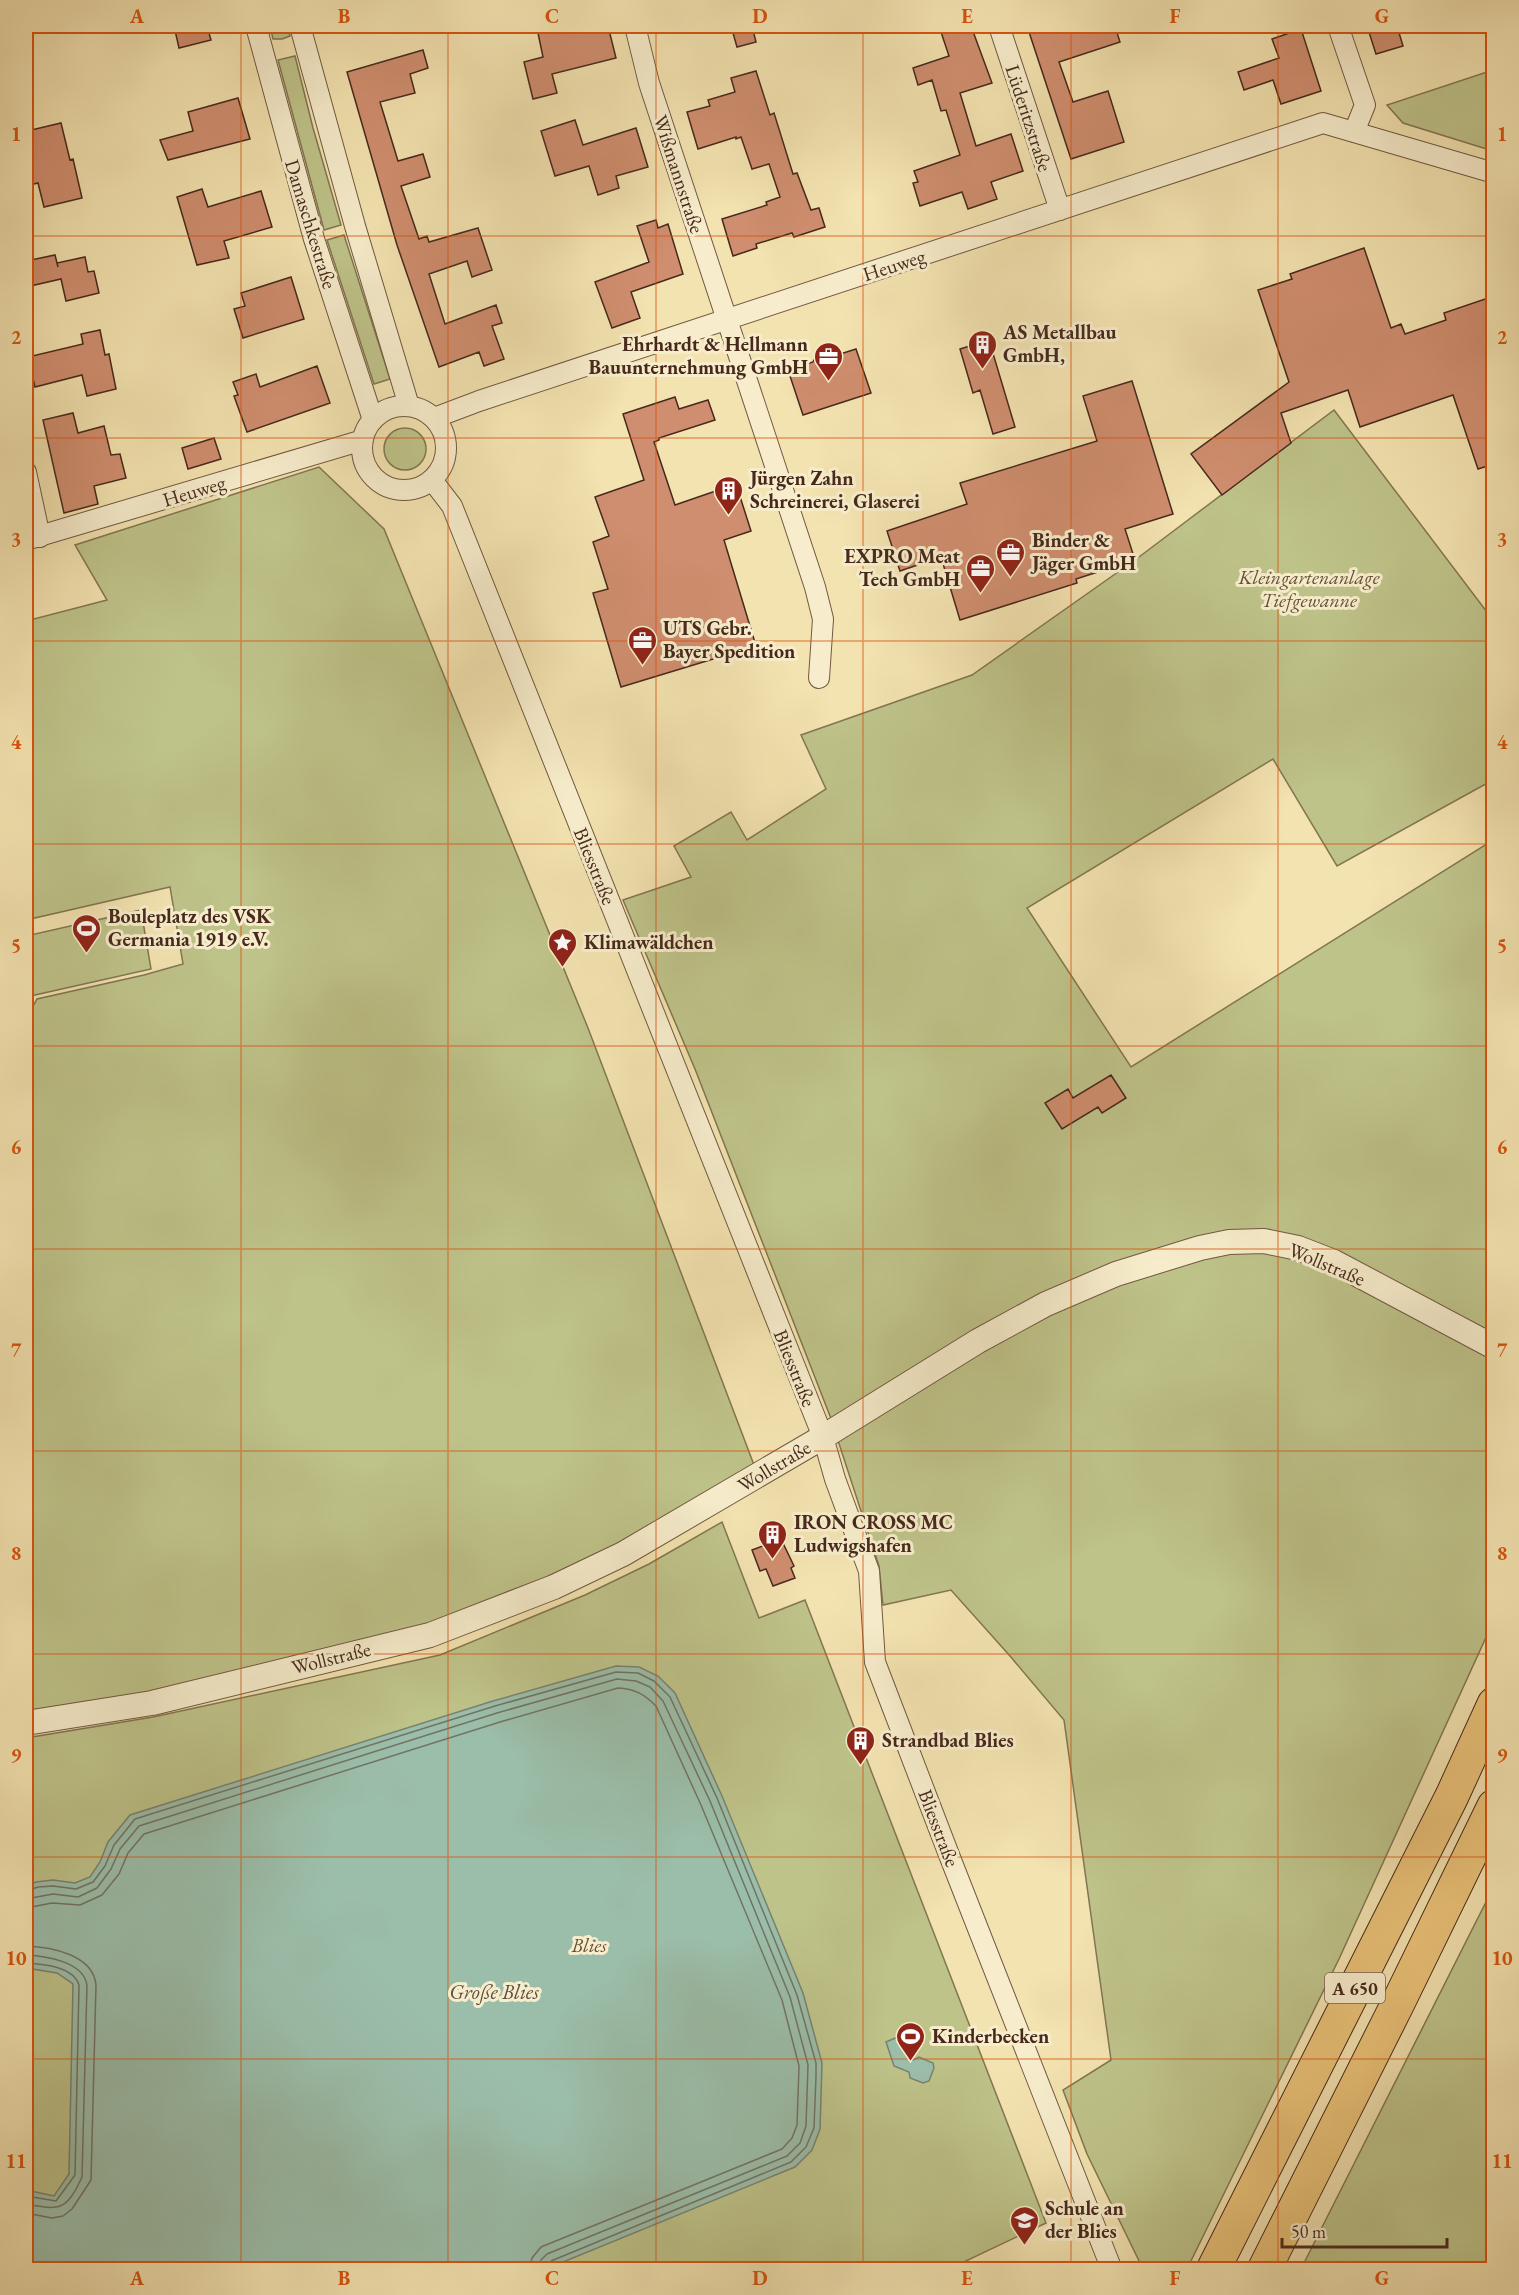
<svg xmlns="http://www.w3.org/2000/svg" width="1519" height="2295" font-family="'EB Garamond',serif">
<rect width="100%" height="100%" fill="#f3e3b0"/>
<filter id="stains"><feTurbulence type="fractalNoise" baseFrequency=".00333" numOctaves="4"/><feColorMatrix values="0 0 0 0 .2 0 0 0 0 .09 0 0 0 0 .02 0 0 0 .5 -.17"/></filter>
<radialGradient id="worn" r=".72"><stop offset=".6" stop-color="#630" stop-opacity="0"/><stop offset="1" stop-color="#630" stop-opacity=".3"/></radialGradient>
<path fill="#bec389" stroke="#827652" stroke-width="1.5" d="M270,26H287L290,36L282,39H273Z
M295,56L313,128L341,225L324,230L278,60Z
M1493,70V151L1403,123L1387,105Z
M344,235L390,379L374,384L327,240Z
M1334,410L1493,620V780L1337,866L1273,759L1027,908L1131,1067L1493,840V1622L1339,1959L1187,2269H1143L1087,2154L1063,2090L1111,2060L1064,1720L1010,1656L951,1590L883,1605L879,1566L830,1416L695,1069L623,900L691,877L674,846L731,812L747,840L826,789L801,735L972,675L1135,560Z
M384 449a21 21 0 1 1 42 0a21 21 0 1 1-42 0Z
M319,467L384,529L588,1028L754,1465L623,1541L536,1582L431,1626L144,1695L26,1714V1019L37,999L144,975L183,964L170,887L26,920V621L107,600L75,545Z
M141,910L151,969L26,997V936Z
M722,1522L759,1618L805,1600L1046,2223L947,2270H26V1738L153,1717L440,1655L585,1595L649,1564Z
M1493,1888V2269H1301Z"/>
<path fill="#9bbeaa" stroke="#798271" stroke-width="1.5" d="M616,1666L639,1667L658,1676L675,1693L722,1796L803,1993L822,2063L820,2129L812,2150L795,2167L546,2269H26V2190L54,2196L69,2174L73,1984L57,1973L26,1968V1886L36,1882L53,1880L75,1883L90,1877L100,1862L108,1842L130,1815L493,1701Z
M900,2036L909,2057L913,2060L919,2057L933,2063L934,2068L929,2081L923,2083L910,2078L909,2072L894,2066L886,2042Z"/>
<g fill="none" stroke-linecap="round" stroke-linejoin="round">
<path stroke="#717463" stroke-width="1.5" d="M26,1891L38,1887L53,1886L76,1889L93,1882L105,1866L114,1845L135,1819L495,1706L616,1672L638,1673L654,1681L670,1697L717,1798L797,1995L816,2063V2076L814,2128L806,2147L791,2162L551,2261L547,2265L546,2270
M26,1899L53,1894L78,1897L97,1888L111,1869L120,1849L139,1826L497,1713L617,1679L636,1681L650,1687L663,1701L710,1801L790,1997L808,2065L806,2126L800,2143L787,2156L547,2254L541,2260L539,2270
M26,1908L52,1903L80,1905L102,1895L119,1874L128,1853L144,1834L500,1722L618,1688C635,1689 644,1694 656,1706L701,1805L782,2000L799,2066L797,2125L792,2138L782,2149L541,2247L532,2258L529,2270
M26,1946C50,1947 93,1954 96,1985L91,2180L72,2209L63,2216L52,2218L26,2213
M26,1955C45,1956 83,1961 87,1985L82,2177C66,2212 59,2210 26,2204
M26,1963C42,1964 73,1966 79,1985L75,2175L56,2201L26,2196"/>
</g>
<path fill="#cf8e6f" stroke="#47291c" stroke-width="1.5" d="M174,26H207L211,40L179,48Z
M570,26H608L616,58L552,74L557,93L533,99L524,62L543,57L538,33Z
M731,26H752L756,42L737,47Z
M939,26H971L992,83L960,93L976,146L1011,134L1023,171L991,182L997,199L968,209L962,192L920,206L913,183L918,182L914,171L960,155L946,110L941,111L932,80L918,85L913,68L949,56Z
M1038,26H1115L1120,42L1059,62L1073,102L1108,91L1124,142L1071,159L1028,29Z
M1367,26H1397L1403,46L1376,54Z
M1301,29L1321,91L1281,104L1273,80L1244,90L1238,72L1279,58L1272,39Z
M423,50L428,68L410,74L415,93L380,102L398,161L423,154L430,177L401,186L419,239L427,236L429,242L478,228L492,270L472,277L467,261L429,274L445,324L496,305L502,323L492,326L504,359L484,366L479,352L439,367L397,245L347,72Z
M756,71L770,115L774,113L793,174L797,173L811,210L819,208L825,227L794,237L792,233L756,244L757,248L733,256L722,219L767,205L766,202L780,197L769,164L752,169L741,137L736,139V137L698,149L687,112L710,106L708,100L735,92L731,78Z
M238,98L250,139L168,160L160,140L193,131L188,112Z
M575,120L583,145L636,128L648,167L616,176L619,188L598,195L589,166L555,176L541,131Z
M61,123L70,160L73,159L82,198L44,207L38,183L26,186V153L32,152L27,131Z
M202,189L208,207L261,191L272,227L224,241L229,258L197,265L177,197Z
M656,220L658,228L668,224L683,274L631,292L640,318L612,328L595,282L649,262L637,226Z
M1364,248L1391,328L1401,324L1405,334L1446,320L1444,313L1494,296V464L1478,469L1453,395L1360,427L1348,390L1281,413L1291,443L1222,495L1191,454L1289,382L1258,290L1292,279L1290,274Z
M55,255L58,267L57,263L85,257L88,272L94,271L99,293L66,301L61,279L26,287V261Z
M291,277L304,319L243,338L234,309L245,306L241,293Z
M100,330L105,355L109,354L116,389L87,396L82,375L35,387L28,357L83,344L81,334Z
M989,340L1015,427L993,434L980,390L973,393L960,349Z
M856,349L871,393L803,415L788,370L813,362L819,350L831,357Z
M317,366L330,403L247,432L234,396L238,395L233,382L256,374L260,387Z
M1132,381L1173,514L1125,529L1135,560L1076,579L1077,583L960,620L941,557L900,571L887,531L967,504L960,483L1097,441L1083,396Z
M675,397L679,409L708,400L715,420L659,438V440L654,442L675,505L736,484L751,531L724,540L756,646L621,687L593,593L608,589L593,542L609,536L595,497L644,480L623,414Z
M73,413L78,433L104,426L111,455L120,454L126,478L94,486L98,504L64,513L43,420Z
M214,438L221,459L188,469L182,448Z
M1111,1075L1126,1098L1102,1113L1098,1107L1062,1129L1045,1103L1068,1089L1073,1098Z
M781,1539L794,1566L791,1568L795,1578L773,1586L766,1569L760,1571L752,1550Z"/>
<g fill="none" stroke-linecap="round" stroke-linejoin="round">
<defs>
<path id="minor" d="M256,26L314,239L373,420
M300,26L355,226L409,406
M635,26L649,83L815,587L823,619L819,678
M999,26L1060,210
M1338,26L1365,105L1354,132
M362 448a42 42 0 1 1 84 0a42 42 0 1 1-84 0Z
M434,418L479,401L1323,123L1494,173
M26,472L40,537
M432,480L452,506L823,1437L835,1479L869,1571L875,1662L951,1860L1112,2270
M26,540L363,440"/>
<path id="tertiary" d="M26,1723L152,1703L430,1635L554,1587L623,1554L823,1437L978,1341L1046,1304L1116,1274L1200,1248L1229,1242L1264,1241L1298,1248L1334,1262L1494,1347"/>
<path id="motorway" d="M1213,2270L1452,1796L1494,1704
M1264,2270L1398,2003L1494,1806"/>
</defs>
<use href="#minor" stroke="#725841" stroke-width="22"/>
<use href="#tertiary" stroke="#725841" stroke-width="26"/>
<use href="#motorway" stroke="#47291c" stroke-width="35"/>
<use href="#minor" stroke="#f7edcc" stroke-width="20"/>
<use href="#tertiary" stroke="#f7edcc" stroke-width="24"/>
<use href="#motorway" stroke="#eac278" stroke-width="33"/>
</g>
<path fill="none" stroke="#d8540e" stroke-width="1.5" stroke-opacity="0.55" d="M241,26V2270M448,26V2270M656,26V2270M863,26V2270M1071,26V2270M1278,26V2270M26,236H1494M26,438H1494M26,641H1494M26,844H1494M26,1046H1494M26,1249H1494M26,1451H1494M26,1654H1494M26,1857H1494M26,2059H1494"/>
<defs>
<symbol id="building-pin" viewBox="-11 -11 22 30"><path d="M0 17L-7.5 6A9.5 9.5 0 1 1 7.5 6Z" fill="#8f2418" stroke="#f7edcc"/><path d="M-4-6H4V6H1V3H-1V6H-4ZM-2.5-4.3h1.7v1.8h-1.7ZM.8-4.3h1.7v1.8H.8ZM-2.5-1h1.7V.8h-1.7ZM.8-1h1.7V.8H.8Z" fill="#fff"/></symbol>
<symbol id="office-pin" viewBox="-11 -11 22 30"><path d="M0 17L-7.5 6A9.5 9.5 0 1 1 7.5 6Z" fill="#8f2418" stroke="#f7edcc"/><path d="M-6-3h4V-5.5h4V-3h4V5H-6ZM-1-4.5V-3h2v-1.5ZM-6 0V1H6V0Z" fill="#fff"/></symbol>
<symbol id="stadium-pin" viewBox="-11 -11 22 30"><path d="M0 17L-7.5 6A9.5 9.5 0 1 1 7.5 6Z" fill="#8f2418" stroke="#f7edcc"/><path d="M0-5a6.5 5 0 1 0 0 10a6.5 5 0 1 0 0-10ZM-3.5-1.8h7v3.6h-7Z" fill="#fff"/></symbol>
<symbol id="sight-pin" viewBox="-11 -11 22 30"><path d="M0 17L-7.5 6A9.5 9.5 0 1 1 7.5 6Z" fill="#8f2418" stroke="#f7edcc"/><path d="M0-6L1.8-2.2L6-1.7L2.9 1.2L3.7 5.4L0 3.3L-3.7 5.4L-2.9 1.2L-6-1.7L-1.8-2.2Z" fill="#fff"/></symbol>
<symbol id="school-pin" viewBox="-11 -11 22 30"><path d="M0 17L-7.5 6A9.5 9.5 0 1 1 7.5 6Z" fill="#8f2418" stroke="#f7edcc"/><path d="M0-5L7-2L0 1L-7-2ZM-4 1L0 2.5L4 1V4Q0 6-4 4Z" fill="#fff"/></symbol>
</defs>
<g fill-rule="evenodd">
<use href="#building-pin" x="966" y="328" width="33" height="45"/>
<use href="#office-pin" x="812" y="340" width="33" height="45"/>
<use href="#building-pin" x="712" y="474" width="33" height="45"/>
<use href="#office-pin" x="994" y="536" width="33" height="45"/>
<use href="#office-pin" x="964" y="552" width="33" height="45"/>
<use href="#office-pin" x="626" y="624" width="33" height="45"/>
<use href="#stadium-pin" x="70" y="912" width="33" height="45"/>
<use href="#sight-pin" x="546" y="926" width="33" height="45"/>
<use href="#building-pin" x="756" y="1518" width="33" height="45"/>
<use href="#building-pin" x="844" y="1724" width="33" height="45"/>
<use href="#stadium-pin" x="894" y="2020" width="33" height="45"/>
<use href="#school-pin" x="1008" y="2204" width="33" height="45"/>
</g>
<g text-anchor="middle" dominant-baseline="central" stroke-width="6" stroke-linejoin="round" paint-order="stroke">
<rect fill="#f7edcc" stroke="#7c6451" stroke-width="1.5" x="1325" y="1973" width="60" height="30" rx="4.5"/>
<g font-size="18" font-weight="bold" fill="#47291c">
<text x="1355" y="1988">A 650</text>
</g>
<g font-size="20" fill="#47291c" stroke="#f7edcc">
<text transform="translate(1029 118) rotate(72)">Lüderitzstraße</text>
<text transform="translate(679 174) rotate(72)">Wißmannstraße</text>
<text transform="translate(311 224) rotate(73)">Damaschkestraße</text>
<text transform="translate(894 265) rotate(-18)">Heuweg</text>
<text transform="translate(194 491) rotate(-17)">Heuweg</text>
<text transform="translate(595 866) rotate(68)">Bliesstraße</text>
<text transform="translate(1327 1264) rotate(23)">Wollstraße</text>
<text transform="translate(795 1368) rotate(68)">Bliesstraße</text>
<text transform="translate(774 1466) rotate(-31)">Wollstraße</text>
<text transform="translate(331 1658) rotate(-14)">Wollstraße</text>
<text transform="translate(939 1828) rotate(69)">Bliesstraße</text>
</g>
<g font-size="20" font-weight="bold" fill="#47291c" stroke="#f7edcc" text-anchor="start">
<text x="1003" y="332">AS Metallbau<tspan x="1003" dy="23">GmbH,</tspan></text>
<text x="808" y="344" text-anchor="end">Ehrhardt &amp; Hellmann<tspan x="808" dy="23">Bauunternehmung GmbH</tspan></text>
<text x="750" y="478">Jürgen Zahn<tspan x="750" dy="23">Schreinerei, Glaserei</tspan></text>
<text x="1032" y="540">Binder &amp;<tspan x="1032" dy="23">Jäger GmbH</tspan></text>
<text x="960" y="556" text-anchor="end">EXPRO Meat<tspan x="960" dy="23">Tech GmbH</tspan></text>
<text x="663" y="628">UTS Gebr.<tspan x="663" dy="23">Bayer Spedition</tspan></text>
<text x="108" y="916">Bouleplatz des VSK<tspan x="108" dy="23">Germania 1919 e.V.</tspan></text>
<text x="584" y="942">Klimawäldchen</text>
<text x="794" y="1522">IRON CROSS MC<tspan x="794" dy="23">Ludwigshafen</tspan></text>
<text x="882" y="1740">Strandbad Blies</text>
<text x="932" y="2036">Kinderbecken</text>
<text x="1045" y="2208">Schule an<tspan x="1045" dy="23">der Blies</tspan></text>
</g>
<g font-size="20" font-style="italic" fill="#655037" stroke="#f7edcc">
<text x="1309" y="577">Kleingartenanlage<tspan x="1309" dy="23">Tiefgewanne</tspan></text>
<text x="589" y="1945">Blies</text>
</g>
<g font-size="21" font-style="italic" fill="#5c4e40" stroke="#f7edcc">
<text x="494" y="1991">Große Blies</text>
</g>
</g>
<rect width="1519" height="2295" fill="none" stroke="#f3e3b0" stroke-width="66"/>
<path d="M1282 2238v9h165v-9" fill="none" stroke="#47291c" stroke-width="3"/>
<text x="1291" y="2238" font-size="18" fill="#47291c" stroke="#f7edcc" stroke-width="4.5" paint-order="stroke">50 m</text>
<rect x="33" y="33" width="1453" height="2229" fill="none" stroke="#d8540e" stroke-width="2"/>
<g font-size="20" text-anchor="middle" font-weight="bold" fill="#d8540e">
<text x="137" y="23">A</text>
<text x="344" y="23">B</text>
<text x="552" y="23">C</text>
<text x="760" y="23">D</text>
<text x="967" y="23">E</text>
<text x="1175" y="23">F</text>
<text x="1382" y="23">G</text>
<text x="16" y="141">1</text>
<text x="1502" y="141">1</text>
<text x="16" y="344">2</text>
<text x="1502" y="344">2</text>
<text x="16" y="546">3</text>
<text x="1502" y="546">3</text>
<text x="16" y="749">4</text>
<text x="1502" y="749">4</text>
<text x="16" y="952">5</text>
<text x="1502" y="952">5</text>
<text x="16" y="1154">6</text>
<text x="1502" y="1154">6</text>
<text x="16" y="1357">7</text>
<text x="1502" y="1357">7</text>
<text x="16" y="1560">8</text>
<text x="1502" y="1560">8</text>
<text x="16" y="1762">9</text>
<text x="1502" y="1762">9</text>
<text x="16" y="1965">10</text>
<text x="1502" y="1965">10</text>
<text x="16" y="2168">11</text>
<text x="1502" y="2168">11</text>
<text x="137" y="2285">A</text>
<text x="344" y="2285">B</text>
<text x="552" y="2285">C</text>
<text x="760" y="2285">D</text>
<text x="967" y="2285">E</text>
<text x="1175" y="2285">F</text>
<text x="1382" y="2285">G</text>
</g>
<rect width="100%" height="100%" filter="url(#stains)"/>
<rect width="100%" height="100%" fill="url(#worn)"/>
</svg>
